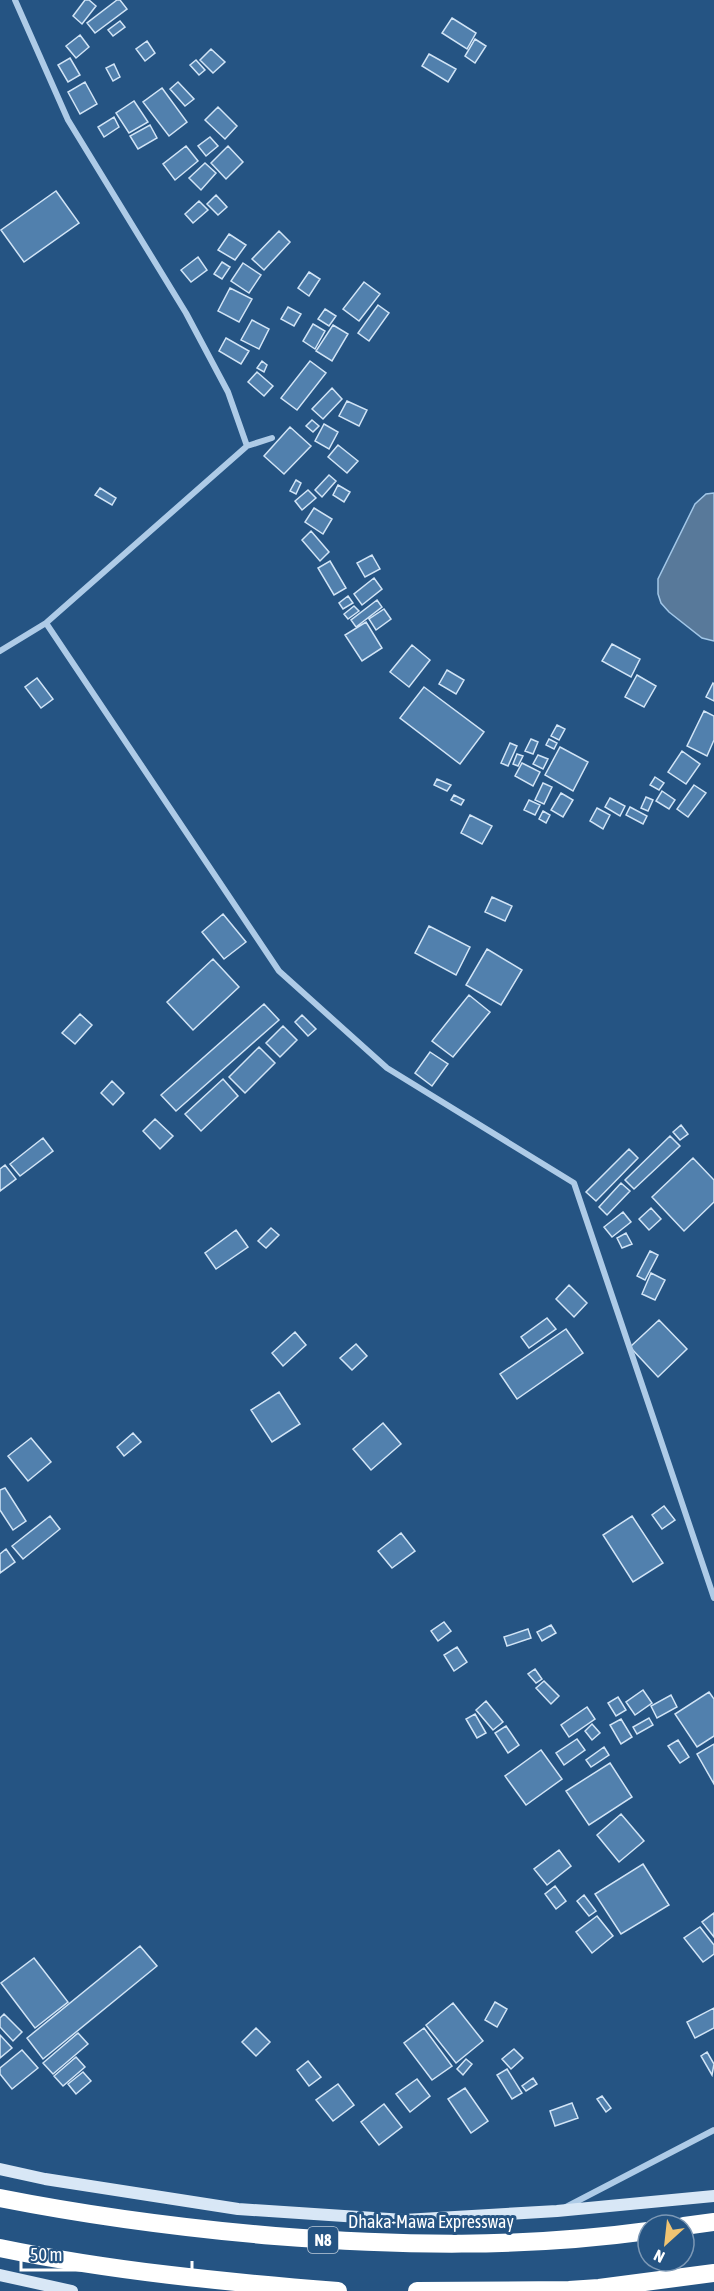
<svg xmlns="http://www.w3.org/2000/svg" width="714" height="2291" font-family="'Asap Condensed',sans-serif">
<rect width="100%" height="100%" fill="#255483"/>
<path fill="#58799a" stroke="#a2c7e8" stroke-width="1.5" d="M714,493V641L702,638L669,612L661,603L658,594V579L695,504L706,494Z"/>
<path fill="#5180ad" stroke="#d1e4f6" stroke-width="1.5" d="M85,0H89L96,6L82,24L73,16Z
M117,0H120L127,9L95,33L87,23Z
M452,18L476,33L467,49L442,33Z
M120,21L125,27L113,36L108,30Z
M80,35L89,47L76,58L66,46Z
M475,39L486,46L475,63L465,56Z
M147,41L155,53L145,61L136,49Z
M211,49L225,62L213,73L200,60Z
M429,54L456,69L448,82L422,66Z
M70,58L80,75L68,82L58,65Z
M196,60L205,70L199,75L190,65Z
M114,64L120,77L113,81L106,68Z
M85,82L97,104L80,114L68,92Z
M178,82L194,99L185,106L170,89Z
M162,88L187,122L169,136L143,102Z
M134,101L148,122L129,133L116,113Z
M218,107L237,126L225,139L205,120Z
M114,117L119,127L104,137L98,127Z
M150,125L157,138L138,149L130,136Z
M210,137L218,146L206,156L198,146Z
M186,146L198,161L175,180L163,164Z
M228,146L243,162L226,179L211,163Z
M205,163L216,173L201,190L189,178Z
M56,191L79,223L24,262L1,230Z
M216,195L227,207L218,215L207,204Z
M199,201L208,210L193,223L185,214Z
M279,231L290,242L264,270L252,259Z
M229,234L246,245L235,260L218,250Z
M198,257L207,270L191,282L181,270Z
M222,262L230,267L222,279L214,274Z
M243,263L261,275L249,293L231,281Z
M309,272L320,279L309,296L298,288Z
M364,282L380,294L359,321L343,309Z
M230,288L252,299L239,322L218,311Z
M378,305L389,313L369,341L358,333Z
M288,307L301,314L294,326L281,319Z
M325,309L336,316L329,326L318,319Z
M252,320L269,329L259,349L241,340Z
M313,324L325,331L315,349L303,341Z
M333,325L348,334L332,361L316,351Z
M226,338L249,351L241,364L219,351Z
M262,361L267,365L264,372L257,368Z
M310,361L326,373L297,410L281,398Z
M257,372L273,386L264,396L248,382Z
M332,388L342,399L323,419L312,409Z
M347,401L367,410L359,426L339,416Z
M312,420L319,426L313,432L306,426Z
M324,424L338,432L329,449L315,441Z
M290,427L311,446L284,474L264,456Z
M338,445L358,461L347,473L328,457Z
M329,475L336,481L322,497L315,490Z
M296,480L301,483L296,494L290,491Z
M338,485L350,492L344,502L333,495Z
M100,488L116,498L112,505L95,495Z
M308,490L316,498L302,510L295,501Z
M314,508L332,519L323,534L305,522Z
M311,531L329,552L320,561L302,540Z
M372,555L380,569L365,577L357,563Z
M330,561L346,588L334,595L318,568Z
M374,578L382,589L362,605L354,594Z
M348,596L353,603L343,609L339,603Z
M377,600L382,607L356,627L351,620Z
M354,606L359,611L348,619L344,614Z
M384,609L391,619L376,630L369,619Z
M366,622L382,648L362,661L345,635Z
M612,644L640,659L631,677L602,661Z
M412,645L430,660L409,687L390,672Z
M447,670L464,680L456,694L439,684Z
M637,675L656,686L644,707L625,697Z
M37,678L53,699L41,708L25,687Z
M713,683L714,684V701L706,697Z
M424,687L484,732L460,764L400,718Z
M704,711L714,716V740L707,756L687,746Z
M557,725L565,729L559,740L551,736Z
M531,739L538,742L533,754L525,751Z
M549,739L557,743L554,749L546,745Z
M510,743L517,746L508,766L501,763Z
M560,747L588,762L573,791L545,775Z
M682,751L700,764L686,784L668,772Z
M517,754L523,756L518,766L513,764Z
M538,755L548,759L543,769L533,764Z
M522,763L540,772L533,786L515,776Z
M655,777L664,783L659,790L650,785Z
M437,779L451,785L447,791L434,785Z
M543,783L552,787L544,804L535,800Z
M694,785L706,793L688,817L677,809Z
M662,791L675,800L669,809L656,801Z
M561,793L573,800L563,817L551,810Z
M454,795L464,800L461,805L451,800Z
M646,797L653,800L648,811L641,808Z
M610,798L625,806L620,816L605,807Z
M529,800L540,805L535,815L524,810Z
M630,807L647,816L643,824L626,815Z
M597,808L610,815L603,829L590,821Z
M543,811L550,815L546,823L539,819Z
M470,815L492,826L482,844L461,833Z
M492,897L512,906L505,921L485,912Z
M223,914L246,942L224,959L202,932Z
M429,926L470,947L456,975L415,953Z
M487,949L522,970L501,1005L466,985Z
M213,959L239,987L193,1030L167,1002Z
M469,995L490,1012L453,1057L432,1041Z
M264,1004L279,1020L176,1111L161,1095Z
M80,1014L92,1025L75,1044L62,1033Z
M302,1015L316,1029L308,1036L295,1022Z
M283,1026L297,1040L280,1057L266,1043Z
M259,1047L275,1063L245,1093L229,1077Z
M430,1052L448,1064L432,1086L415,1073Z
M223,1079L238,1096L201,1131L185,1114Z
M112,1081L124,1093L113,1105L101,1093Z
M155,1119L173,1136L160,1149L143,1131Z
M681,1125L688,1134L680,1140L673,1132Z
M670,1136L680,1146L634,1189L625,1180Z
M43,1138L53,1151L20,1176L10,1164Z
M629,1149L638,1158L596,1201L586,1192Z
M693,1158L714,1180V1202L684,1231L652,1197Z
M5,1165L16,1179L0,1191V1169Z
M621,1183L630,1191L607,1215L599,1207Z
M651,1208L661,1219L649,1230L639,1219Z
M623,1212L631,1222L612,1237L604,1227Z
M271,1228L279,1235L266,1248L258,1241Z
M236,1230L248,1247L216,1269L205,1253Z
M626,1233L632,1244L622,1248L617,1238Z
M650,1251L658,1255L645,1280L637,1276Z
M651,1273L665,1280L655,1300L642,1294Z
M569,1285L587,1303L574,1317L556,1299Z
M547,1318L556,1329L529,1348L521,1337Z
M659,1320L687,1349L658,1377L630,1347Z
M566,1329L583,1353L517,1399L500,1374Z
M295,1332L306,1345L283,1366L272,1353Z
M356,1344L367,1356L352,1370L340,1358Z
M279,1392L300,1424L272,1442L251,1410Z
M383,1423L401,1444L371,1470L353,1449Z
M133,1433L141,1442L124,1456L117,1447Z
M31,1438L51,1462L28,1481L8,1456Z
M5,1488L26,1521L13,1530L0,1510V1490Z
M664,1506L675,1520L662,1529L652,1515Z
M50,1516L60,1529L23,1559L12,1546Z
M632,1516L663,1563L633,1582L603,1535Z
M401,1533L415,1551L392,1568L378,1551Z
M6,1549L15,1562L0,1573V1554Z
M444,1622L451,1631L438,1641L431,1631Z
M551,1625L556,1633L542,1641L537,1632Z
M528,1629L531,1638L507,1646L504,1637Z
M457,1647L467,1662L454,1671L444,1655Z
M535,1669L542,1679L536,1683L528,1674Z
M544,1681L559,1696L551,1704L536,1688Z
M643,1690L652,1703L635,1715L626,1702Z
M709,1692L714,1699V1736L697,1747L675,1714Z
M671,1695L677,1707L657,1718L651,1706Z
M618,1697L626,1710L616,1716L608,1703Z
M486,1701L503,1722L493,1730L476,1710Z
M587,1707L595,1719L569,1737L561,1725Z
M475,1714L486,1733L477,1738L466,1719Z
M649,1718L653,1725L637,1734L633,1727Z
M621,1719L632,1737L621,1744L610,1725Z
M592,1724L600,1733L592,1740L585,1731Z
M506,1726L519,1745L508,1753L495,1733Z
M577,1739L585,1750L564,1765L556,1753Z
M678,1740L689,1757L680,1763L668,1746Z
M714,1744V1784L697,1754Z
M604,1747L609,1755L591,1767L586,1760Z
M541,1750L562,1779L526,1805L505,1776Z
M610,1763L632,1797L589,1825L566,1791Z
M621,1814L644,1841L619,1862L597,1835Z
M559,1850L571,1866L547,1885L534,1869Z
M643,1864L669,1905L621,1934L595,1894Z
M555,1886L566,1901L556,1909L545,1894Z
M584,1895L596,1911L589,1916L577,1901Z
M714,1913V1937L702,1922Z
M597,1916L613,1936L592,1953L576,1932Z
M700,1927L714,1945V1954L703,1962L684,1938Z
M140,1946L157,1966L43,2059L27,2038Z
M34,1958L68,2002L35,2028L1,1983Z
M495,2002L507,2009L497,2027L485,2020Z
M453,2003L483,2041L456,2063L426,2025Z
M714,2008V2028L695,2038L687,2022Z
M4,2014L22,2032L13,2041L0,2027V2018Z
M256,2028L270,2042L256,2056L242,2042Z
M424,2028L452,2066L432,2080L404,2043Z
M78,2033L88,2044L53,2074L43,2063Z
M0,2035L12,2048L0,2058Z
M514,2049L523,2058L511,2069L502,2059Z
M22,2050L38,2068L12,2089L0,2074V2068Z
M707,2052L714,2064L712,2075L701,2056Z
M76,2057L85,2067L63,2086L54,2076Z
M466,2059L472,2064L463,2075L457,2069Z
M308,2061L321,2077L309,2086L297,2070Z
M507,2069L522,2093L512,2099L497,2075Z
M83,2072L91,2081L76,2094L68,2084Z
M533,2078L537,2084L526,2091L522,2086Z
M417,2079L430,2096L410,2112L396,2094Z
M338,2084L354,2105L333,2121L316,2100Z
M465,2088L488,2121L471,2133L448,2099Z
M602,2096L611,2108L606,2112L597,2099Z
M572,2103L578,2118L555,2126L550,2111Z
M384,2104L402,2127L379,2145L361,2122Z"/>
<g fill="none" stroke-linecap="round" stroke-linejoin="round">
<path stroke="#aecbe7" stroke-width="6" d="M15,0L68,120L186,313L228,392L247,446
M46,623L279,971L387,1068L574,1183L714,1598
M0,651L46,623L247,446L272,438
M566,2207L714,2130"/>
<path stroke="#d8e7f6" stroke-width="12" d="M0,2169L45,2179L238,2209L404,2220L557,2211L714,2196
M0,2275L72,2291"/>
<path stroke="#fff" stroke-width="18" d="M0,2198C91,2216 183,2228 275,2236C400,2246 524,2248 648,2231
M684,2226L714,2222
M0,2248C111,2271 225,2282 338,2291
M417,2291L569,2290L599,2288L714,2273"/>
</g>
<g text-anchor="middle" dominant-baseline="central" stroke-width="6" stroke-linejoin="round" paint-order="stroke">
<rect fill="#255483" stroke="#beccda" stroke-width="1.5" x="308" y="2227" width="30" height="26" rx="4.5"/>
<g font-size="16" font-weight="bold" fill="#fff">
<text x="323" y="2240">N8</text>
</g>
<g font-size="18" fill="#fff" stroke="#255483">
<text x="431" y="2221">Dhaka-Mawa Expressway</text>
</g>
</g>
<g transform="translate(666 2243) rotate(207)"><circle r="28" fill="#255483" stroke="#7c98b5" stroke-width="1.5"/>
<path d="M0-4.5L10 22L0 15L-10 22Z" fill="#f1c472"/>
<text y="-9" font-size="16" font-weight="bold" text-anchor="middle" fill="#ffffff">N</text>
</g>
<path d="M21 2261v9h171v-9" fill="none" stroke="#ffffff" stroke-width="3"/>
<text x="30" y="2261" font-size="18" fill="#ffffff" stroke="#255483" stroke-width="4.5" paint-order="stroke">50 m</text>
</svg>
